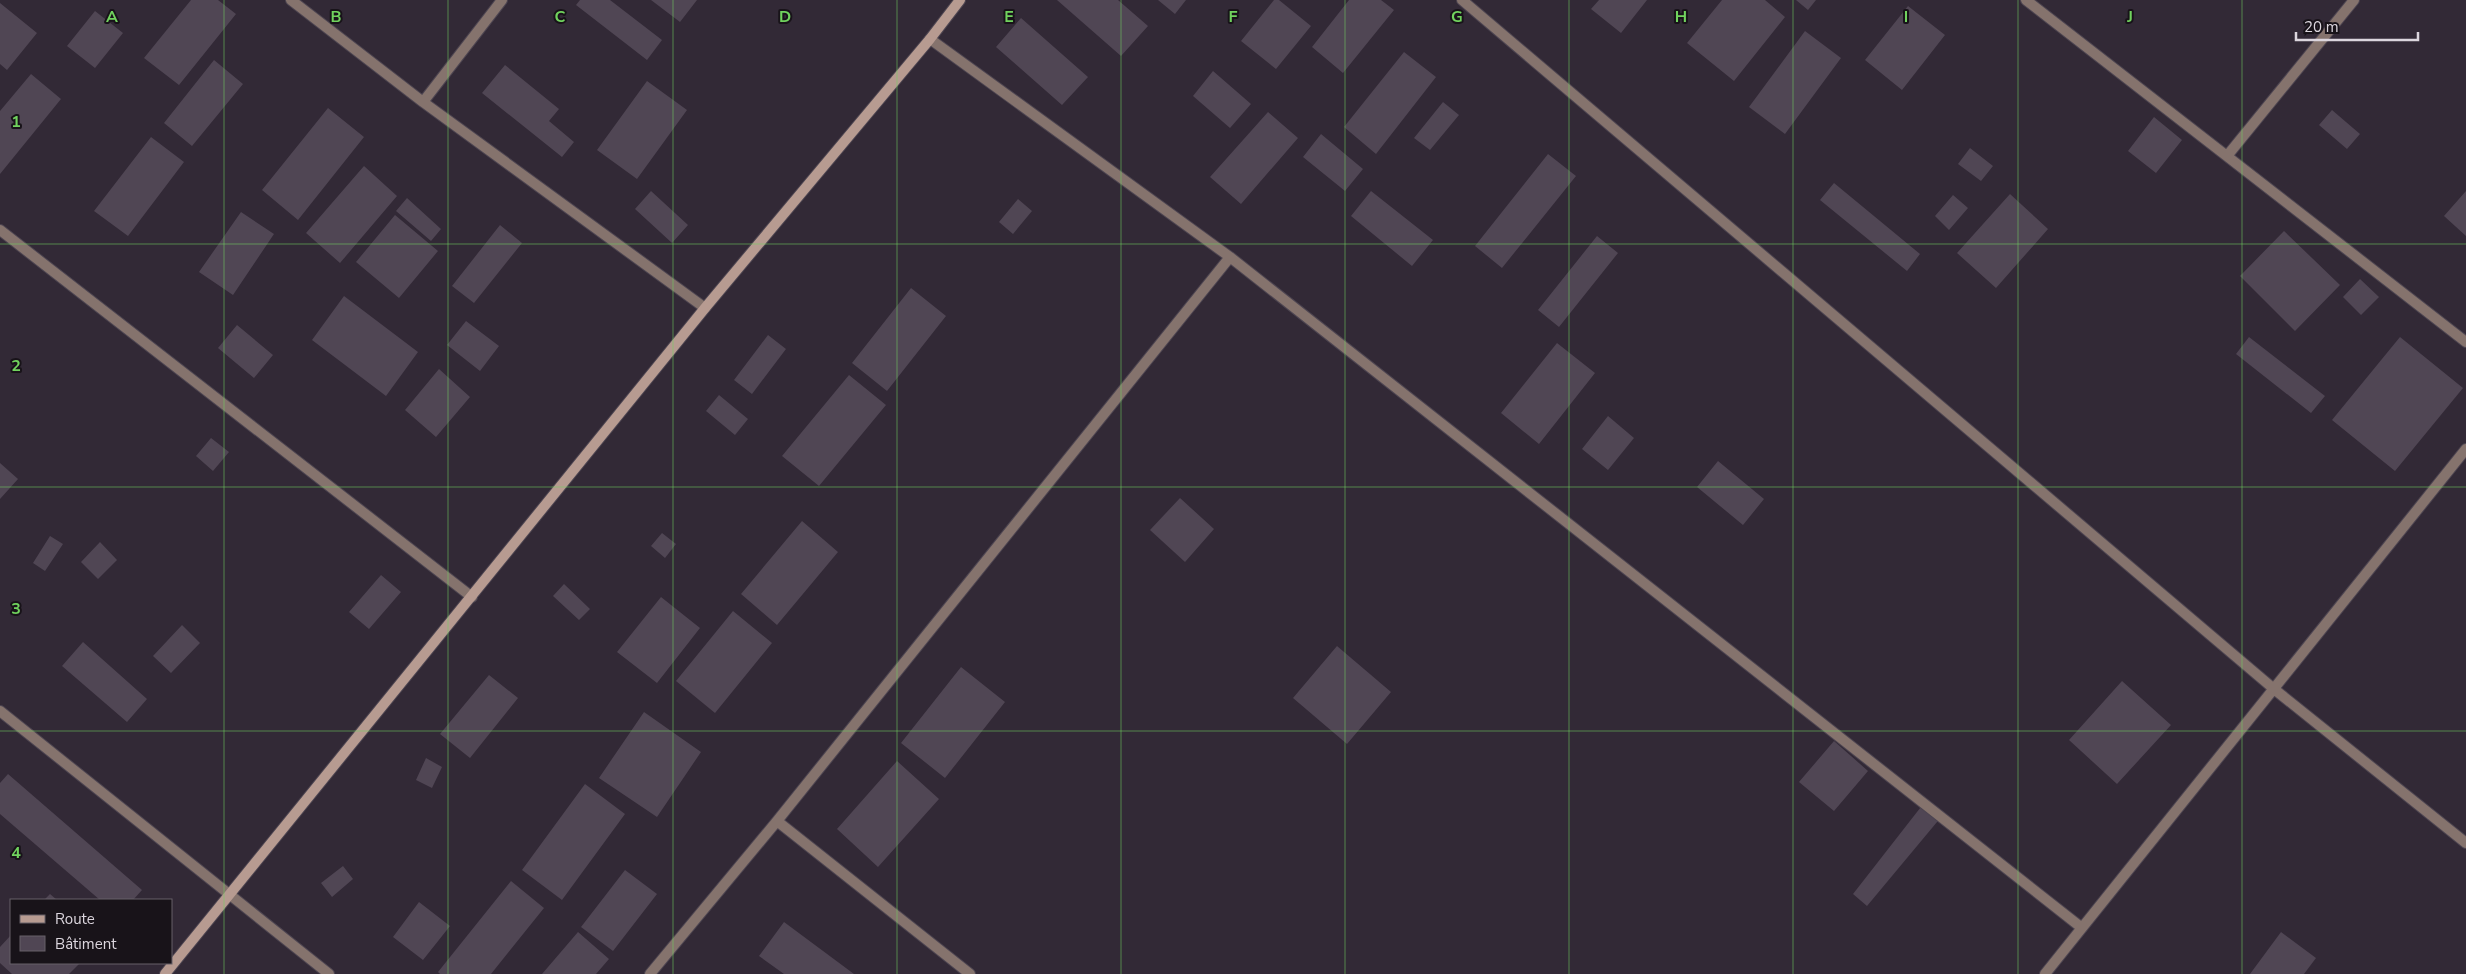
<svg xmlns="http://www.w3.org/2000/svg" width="2466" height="974" font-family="'Nunito Sans',sans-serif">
<rect width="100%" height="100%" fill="#322936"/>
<path fill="#504654" d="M191,0H218L236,14L179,85L144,58Z
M580,0H610L662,40L647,60L576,5Z
M651,0H697L680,22Z
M1057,0H1118L1148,26L1121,56Z
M1158,0H1186L1175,14Z
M1274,0H1279L1311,26L1276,69L1241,41Z
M1349,0H1381L1394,10L1343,73L1312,47Z
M1599,0H1647L1621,33L1591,9Z
M1722,0H1765L1785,17L1734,81L1687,43Z
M1796,0H1816L1808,10Z
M0,3L37,33L7,70L0,64Z
M1908,6L1945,35L1902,90L1865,60Z
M95,11L123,33L95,68L67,46Z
M1021,18L1088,77L1062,105L996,47Z
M1805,31L1841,58L1785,134L1749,107Z
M1404,52L1436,77L1376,154L1344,127Z
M214,60L243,84L192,146L164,123Z
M505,65L559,109L549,121L574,142L562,157L482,93Z
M1213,71L1251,104L1230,128L1193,96Z
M31,74L61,99L0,174V111Z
M647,81L687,110L637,179L597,150Z
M1443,102L1459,115L1430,150L1414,138Z
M328,108L364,137L298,220L262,190Z
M2332,110L2360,134L2347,149L2319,125Z
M1268,112L1298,138L1241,204L1210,177Z
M2154,117L2182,140L2156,173L2128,151Z
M1321,134L1363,169L1345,191L1303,157Z
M151,137L184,162L128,236L94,211Z
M1970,148L1993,166L1981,181L1958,164Z
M1548,154L1576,176L1502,268L1475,246Z
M364,166L397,196L340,263L306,233Z
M1834,183L1920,254L1907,271L1820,200Z
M651,191L688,225L672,243L635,209Z
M1371,191L1433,240L1412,266L1351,216Z
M2466,191V236L2444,216Z
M2010,194L2048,229L1996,288L1957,253Z
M1953,195L1968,208L1949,230L1935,216Z
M407,198L441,229L431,241L396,211Z
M1018,199L1032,211L1013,234L999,222Z
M241,212L274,234L233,295L199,272Z
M395,215L438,251L399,298L356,262Z
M500,225L522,243L474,303L452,286Z
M2284,231L2340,285L2295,331L2240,276Z
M1597,236L1618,253L1559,327L1538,310Z
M2360,279L2379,297L2361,315L2343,297Z
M911,288L946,316L887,391L852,363Z
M344,296L418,352L386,396L312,340Z
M466,321L499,346L480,371L447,345Z
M237,325L273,355L254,378L218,348Z
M768,335L786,349L752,394L734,380Z
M2249,337L2325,396L2311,413L2236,354Z
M2400,337L2463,388L2395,471L2332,420Z
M1557,343L1595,373L1539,444L1501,413Z
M439,369L470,397L436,437L405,410Z
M849,375L886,405L819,486L782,456Z
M719,395L748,419L735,435L706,411Z
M1608,416L1634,438L1608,470L1582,449Z
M211,438L229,452L213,471L196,456Z
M1718,461L1764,499L1743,525L1697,487Z
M0,463L18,479L0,499Z
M1180,498L1214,529L1185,562L1150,530Z
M802,521L838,552L777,625L741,594Z
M662,533L676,544L665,558L651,546Z
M50,536L63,544L45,571L33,563Z
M100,542L117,560L98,579L81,562Z
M381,575L401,592L369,629L349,612Z
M564,584L590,609L579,620L553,596Z
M661,597L700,628L657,683L617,652Z
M733,611L772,643L715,713L676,681Z
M182,625L200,643L171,673L153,656Z
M83,642L147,699L127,722L62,666Z
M1337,646L1391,692L1347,744L1293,698Z
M961,667L1005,702L945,778L901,743Z
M489,675L518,698L470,758L440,734Z
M2122,681L2171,725L2117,784L2069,740Z
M644,712L701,752L657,817L599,778Z
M1834,741L1868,771L1834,811L1799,782Z
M426,758L442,767L432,788L416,780Z
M897,761L939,799L878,867L837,829Z
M8,774L142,890L133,900H100L0,814V783Z
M585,784L625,814L562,900L522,870Z
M1924,803L1942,816L1867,906L1853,894Z
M343,866L353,879L332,897L321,883Z
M625,870L657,894L613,951L581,927Z
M511,881L544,908L491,974H440L438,972Z
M50,894L57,900H44Z
M419,902L450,926L423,960L393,937Z
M784,922L854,974H784L759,956Z
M578,932L609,959L596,974H542Z
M2281,932L2316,958L2304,974H2250Z
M11,935V963H80L69,974H12L0,963V947Z"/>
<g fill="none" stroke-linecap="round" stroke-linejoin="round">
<defs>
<path id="street" d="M291,0L423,102L705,308
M1462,0L2274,689L2466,843
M2026,0L2466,342
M930,39L1230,257L2082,928
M423,102L502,0
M2227,156L2354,0
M0,230L472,597
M0,711L329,974
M777,821L970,974
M650,974L777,821L1230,257
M2045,974L2466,449"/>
<path id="secondary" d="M165,974L705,308L930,39L960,0"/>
</defs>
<use href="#street" stroke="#4d4551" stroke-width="12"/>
<use href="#secondary" stroke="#4d4551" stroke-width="12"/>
<use href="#street" stroke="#85736d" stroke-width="10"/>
<use href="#secondary" stroke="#b79b91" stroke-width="10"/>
</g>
<path fill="none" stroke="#71d35e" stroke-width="1" stroke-opacity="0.55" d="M224,0V974M448,0V974M673,0V974M897,0V974M1121,0V974M1345,0V974M1569,0V974M1793,0V974M2018,0V974M2242,0V974M0,244H2466M0,487H2466M0,731H2466"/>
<g font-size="16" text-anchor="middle" font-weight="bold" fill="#71d35e" stroke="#181319" stroke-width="4" stroke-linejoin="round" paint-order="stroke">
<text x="112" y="22">A</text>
<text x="336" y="22">B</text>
<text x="560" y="22">C</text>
<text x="785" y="22">D</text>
<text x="1009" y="22">E</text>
<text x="1233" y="22">F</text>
<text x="1457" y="22">G</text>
<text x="1681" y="22">H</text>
<text x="1906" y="22">I</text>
<text x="2130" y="22">J</text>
<text x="16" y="127">1</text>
<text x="16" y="371">2</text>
<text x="16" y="614">3</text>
<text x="16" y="858">4</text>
</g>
<rect x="10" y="899" width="162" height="65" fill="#181319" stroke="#666168"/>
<rect x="20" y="915" width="25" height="8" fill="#b79b91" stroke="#666168"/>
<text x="55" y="924" font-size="15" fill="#dcd6de">Route</text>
<rect x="20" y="936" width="25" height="15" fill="#504654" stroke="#666168"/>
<text x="55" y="949" font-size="15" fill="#dcd6de">Bâtiment</text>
<path d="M2296 32v8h122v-8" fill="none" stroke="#dcd6de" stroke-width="2.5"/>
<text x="2304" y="32" font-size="15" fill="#dcd6de" stroke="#181319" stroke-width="4" paint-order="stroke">20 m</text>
</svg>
